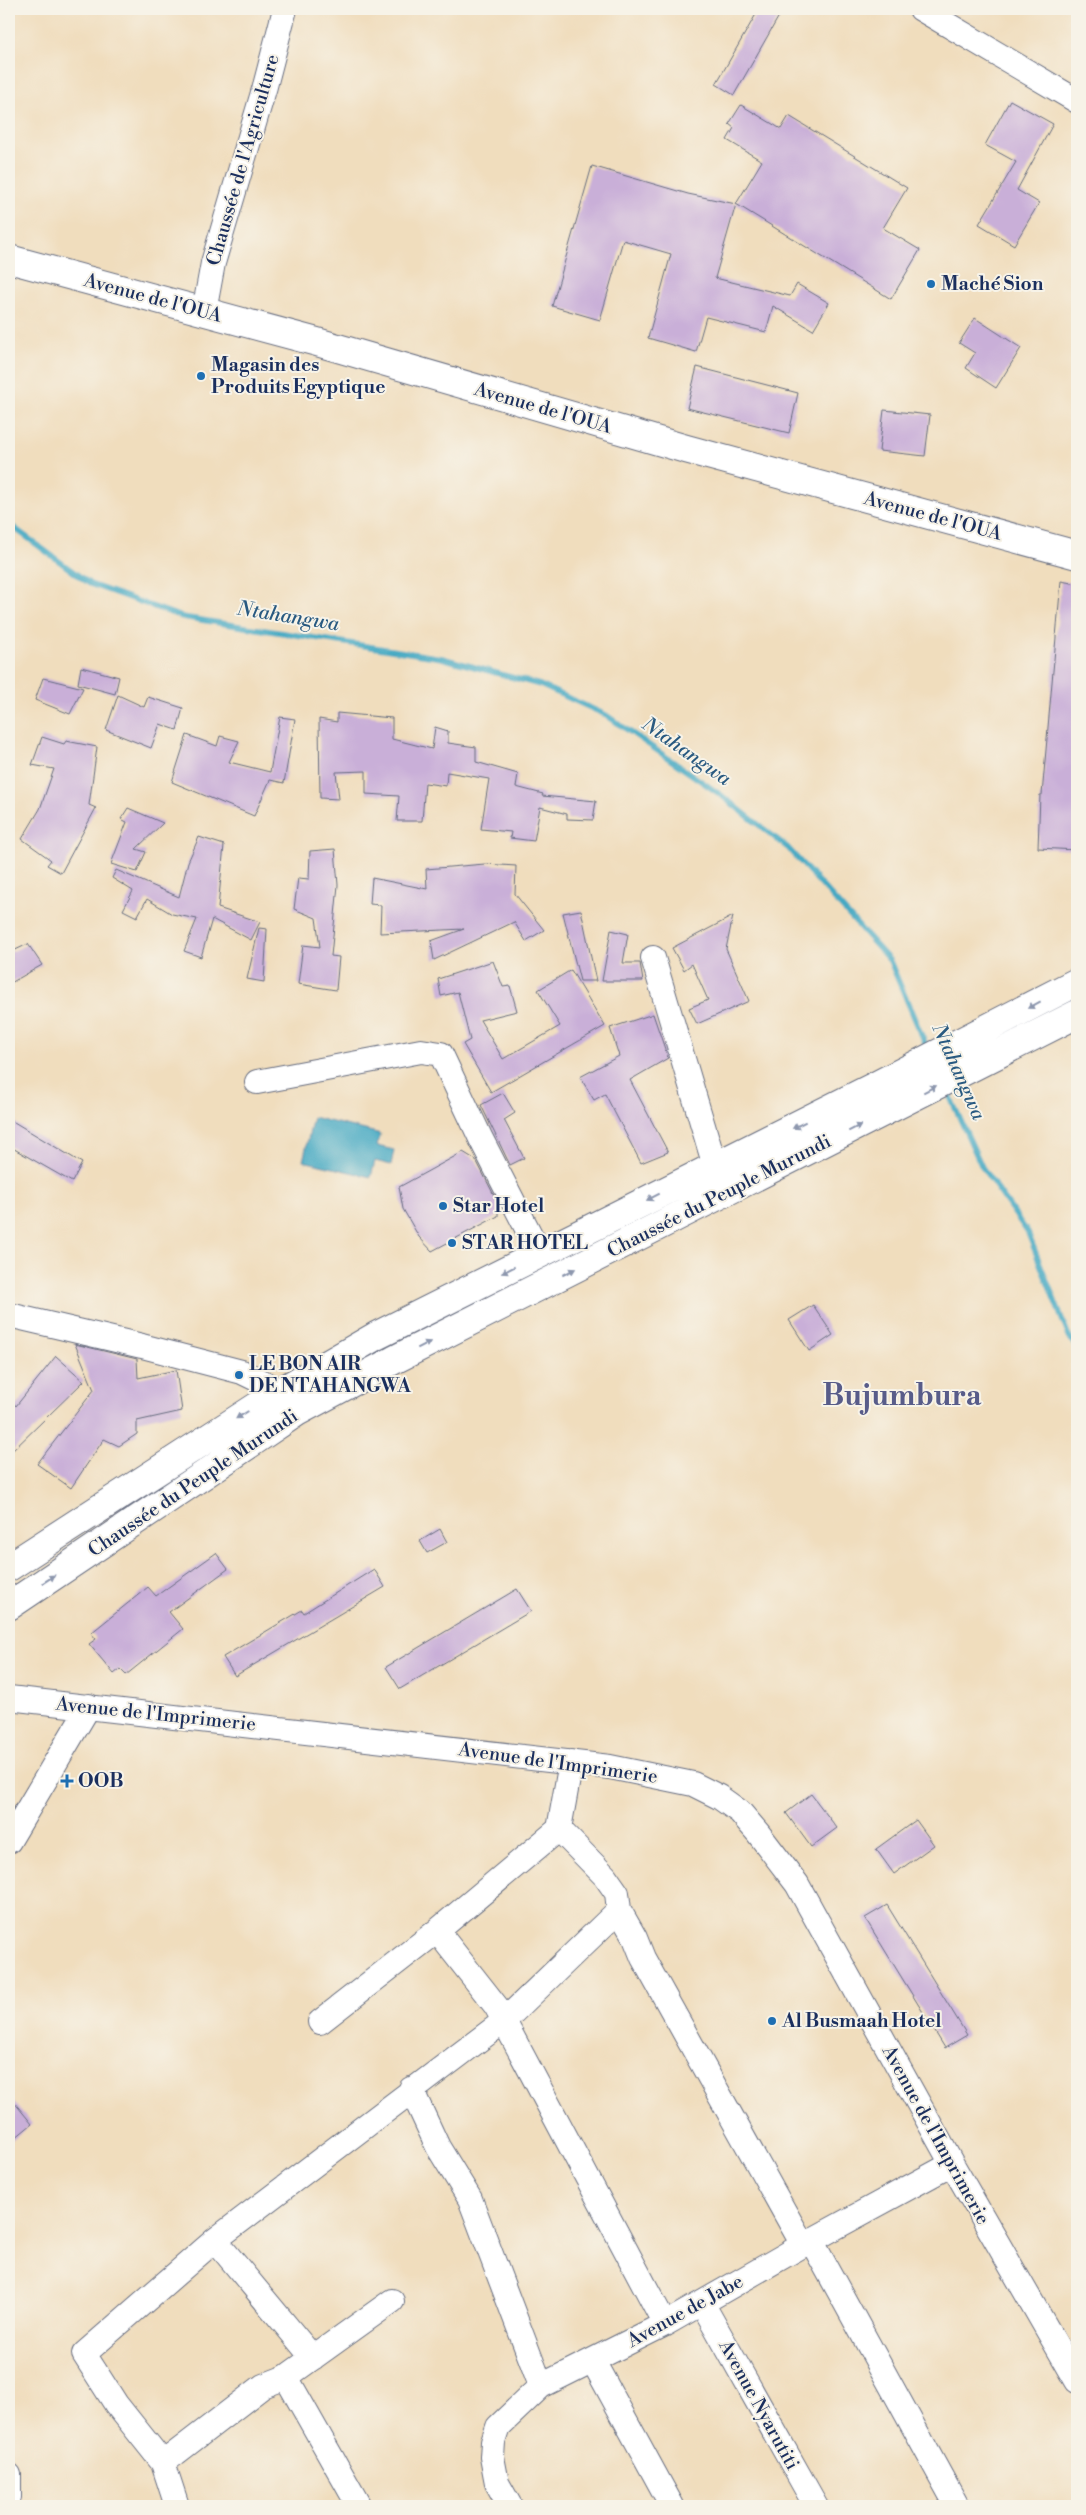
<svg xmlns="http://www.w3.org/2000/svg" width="1086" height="2515" font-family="'Libre Bodoni',serif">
<rect width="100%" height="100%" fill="#f7f3e8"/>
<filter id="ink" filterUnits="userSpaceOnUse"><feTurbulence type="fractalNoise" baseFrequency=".02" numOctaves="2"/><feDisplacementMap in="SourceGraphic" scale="10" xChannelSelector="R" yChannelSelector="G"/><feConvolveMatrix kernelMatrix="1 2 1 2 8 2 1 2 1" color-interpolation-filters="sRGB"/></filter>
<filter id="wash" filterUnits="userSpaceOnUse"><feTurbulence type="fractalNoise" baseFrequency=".0096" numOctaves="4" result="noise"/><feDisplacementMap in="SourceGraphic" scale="20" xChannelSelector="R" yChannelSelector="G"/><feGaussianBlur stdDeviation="1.12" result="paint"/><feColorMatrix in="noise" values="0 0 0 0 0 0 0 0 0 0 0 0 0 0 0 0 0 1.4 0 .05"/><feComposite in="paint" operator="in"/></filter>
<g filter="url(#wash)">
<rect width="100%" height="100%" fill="#f0ddbd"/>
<path fill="#44a9c3" stroke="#306c90" d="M313,1117L381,1134L377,1146L394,1150L391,1165L375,1161L371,1177L303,1161Z"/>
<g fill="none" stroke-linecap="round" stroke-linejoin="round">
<path stroke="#44a9c3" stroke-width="5.5" d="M9,524L90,584L182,617L442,658L540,685L606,715L721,795L788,848L890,961L928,1050
M946,1088L982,1167L1028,1233L1068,1334L1077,1349"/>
</g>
<g id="blocks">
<path fill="#c9afd8" d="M759,9H783L734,95L716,84Z
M1010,100L1053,124L1017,190L1039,203L1014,245L979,224L1016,162L985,145Z
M741,105L781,129L789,116L907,188L883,228L920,250L891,299L736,204L762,161L727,140L734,128L729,124Z
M592,166L688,194L736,204L715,278L790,296L797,284L829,303L813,330L773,306L766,332L706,317L696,352L648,338L671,254L623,240L600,320L552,306Z
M975,318L1021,348L996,388L966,368L975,353L959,343Z
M697,367L798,393L789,433L687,408Z
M884,410L930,415L925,456L879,451Z
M1061,581L1077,584V850L1038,848L1040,795H1042Z
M81,667L119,677L115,694L78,684Z
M43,678L83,688L70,714L35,700Z
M118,695L144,707L148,697L183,708L177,730L160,724L151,748L106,730Z
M337,713L392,718V739L432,749L435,727L448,731V743L476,747V762L518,774L516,787L543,794L542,796L596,801L593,820L567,819V814L540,807L534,841L510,838L511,832L481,829L489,779L447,772L446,786L425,783L422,821H397L399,796L366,794V771L336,772L339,799L320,798L319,719L337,722Z
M280,717L295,719L284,783L270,780L254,816L172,782L187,735L217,746L220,736L239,741L229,762L270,772Z
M42,737L64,744L66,741L97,747L89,805L96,808L61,873L47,865L51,860L22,839L40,809L54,769L32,765Z
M128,808L163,823L136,849L146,852L137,872L111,864L127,822L121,819Z
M199,837L224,845L218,908L260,922L251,940L212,919L201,957L184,951L197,919L172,914L147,899L137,917L123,910L133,891L112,878L116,870L179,897L188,862Z
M335,849L338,885L331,956L339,957L336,990L298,984L303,945L320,947L316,918L294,909L298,878L309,879L310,851Z
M485,864L516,866L515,894L544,930L526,941L514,922L434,960L431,941L464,929L380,933L381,905L370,904L372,878L427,889L426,869Z
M581,910L596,981H580L563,913Z
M733,916L726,949L749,1001L697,1024L689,1008L708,1000L692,964L684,970L672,948Z
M259,928L267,929L264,982L247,979Z
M611,930L628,934L623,963H640L643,981H602Z
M28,944L42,965L9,984V953Z
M493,961L503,987L510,986L517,1011L480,1020L503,1059L560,1026L538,990L571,970L605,1026L491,1092L463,1044L470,1040L458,992L441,996L438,979Z
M653,1014L668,1058L630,1080L668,1152L641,1163L605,1094L594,1100L580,1077L619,1056L610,1028Z
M503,1093L515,1113L504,1120L524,1158L510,1165L481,1105Z
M9,1119L82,1163L72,1182L9,1146Z
M463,1152L476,1160L498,1203V1216L432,1251L419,1237L403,1209L399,1187Z
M813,1305L833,1335L809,1351L789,1320Z
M75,1344L137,1359L138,1378L176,1370L182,1411L137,1421V1434L119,1446L104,1439L71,1488L37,1464L94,1390Z
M56,1356L84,1381L9,1454V1398L16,1406Z
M440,1529L447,1542L427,1553L420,1541Z
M216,1553L228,1569L169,1612L183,1629L126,1675L120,1669L114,1674L89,1644L96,1639L91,1633L148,1587L156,1596Z
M374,1569L385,1587L235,1676L223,1657L302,1610L304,1613Z
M517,1589L531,1611L400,1689L386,1667Z
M811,1794L837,1828L811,1847L786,1813Z
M916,1820L934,1845L894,1874L876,1849Z
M887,1905L967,2035L945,2048L865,1918Z
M9,2096L32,2124L9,2143Z"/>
</g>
</g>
<g filter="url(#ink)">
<use href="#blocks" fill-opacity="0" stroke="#666c7f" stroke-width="1"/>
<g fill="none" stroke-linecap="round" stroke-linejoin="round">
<defs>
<path id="minor" d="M921,9L1077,101
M204,312L213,263L265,86L285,9
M653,958L715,1166
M257,1082L421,1051L441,1054L481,1139L540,1254
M9,1315L142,1346L242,1372L281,1391L290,1403
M9,1698L610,1767L693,1784L719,1797L740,1812L758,1833L797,1884L952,2164L1077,2381
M559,1829L605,1876L617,1893L619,1910L635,1938L643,1958L803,2245
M9,1841L89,1706
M437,1931L496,2006L665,2324
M320,2022L437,1931L559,1829L571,1762
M411,2089L438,2147L470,2199L541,2386
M215,2240L313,2358
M811,2240L957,2506
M702,2303L816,2506
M593,2361L672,2506
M163,2463L263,2386L286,2377
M9,2475V2497
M177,2506L163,2463L116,2404L84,2354L215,2240L504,2021L619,1910
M359,2506L286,2377L392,2301
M510,2506L497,2483L492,2457L493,2442L498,2427L541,2386L665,2324L803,2245L952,2164"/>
<path id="major" d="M9,259L317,342L686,449L1077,555"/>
<path id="highway" d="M9,1567L281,1391L376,1336L873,1087L1077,982
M9,1606L297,1412L394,1360L1077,1014"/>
</defs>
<use href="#minor" stroke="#666c7f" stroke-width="26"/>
<use href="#major" stroke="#666c7f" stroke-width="30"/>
<use href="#highway" stroke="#666c7f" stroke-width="30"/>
<use href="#minor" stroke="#fff" stroke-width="24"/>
<use href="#major" stroke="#fff" stroke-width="28"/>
<use href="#highway" stroke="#fff" stroke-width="28"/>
</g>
<defs><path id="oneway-solid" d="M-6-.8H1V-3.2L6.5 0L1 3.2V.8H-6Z" transform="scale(1.25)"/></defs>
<g fill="#8d97ae">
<use href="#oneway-solid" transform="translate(1034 1005) rotate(152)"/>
<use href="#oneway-solid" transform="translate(930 1089) rotate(-27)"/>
<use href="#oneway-solid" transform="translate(799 1125) rotate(153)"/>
<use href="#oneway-solid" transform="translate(855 1128) rotate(-27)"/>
<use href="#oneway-solid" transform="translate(653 1197) rotate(153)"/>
<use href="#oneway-solid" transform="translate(508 1270) rotate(153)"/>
<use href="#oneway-solid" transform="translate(569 1272) rotate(-27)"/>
<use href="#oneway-solid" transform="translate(424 1345) rotate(-27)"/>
<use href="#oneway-solid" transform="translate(242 1415) rotate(148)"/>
<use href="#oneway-solid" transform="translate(49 1579) rotate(-34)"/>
</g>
</g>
<g fill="#1f6fb2" stroke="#f7f3e8" stroke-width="2">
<circle cx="931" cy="284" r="5"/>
<circle cx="201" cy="376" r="5"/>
<circle cx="443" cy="1206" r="5"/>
<circle cx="452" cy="1243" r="5"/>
<circle cx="239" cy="1375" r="5"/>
<path d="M64.5 1773.5h5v5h5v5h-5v5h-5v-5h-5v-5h5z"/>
<circle cx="772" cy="2021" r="5"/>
</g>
<g text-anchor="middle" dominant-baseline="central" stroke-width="4" stroke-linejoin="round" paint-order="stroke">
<g font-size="19" fill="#1b2f5e" stroke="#f7f3e8">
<text transform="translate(243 160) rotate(-74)">Chaussée de l'Agriculture</text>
<text transform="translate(153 298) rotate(15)">Avenue de l'OUA</text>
<text transform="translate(543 408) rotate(16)">Avenue de l'OUA</text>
<text transform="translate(933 516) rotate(15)">Avenue de l'OUA</text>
<text transform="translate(719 1196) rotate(-27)">Chaussée du Peuple Murundi</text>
<text transform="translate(193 1483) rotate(-34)">Chaussée du Peuple Murundi</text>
<text transform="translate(156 1714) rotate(6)">Avenue de l'Imprimerie</text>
<text transform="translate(558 1763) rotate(8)">Avenue de l'Imprimerie</text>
<text transform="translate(936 2135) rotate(61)">Avenue de l'Imprimerie</text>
<text transform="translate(685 2311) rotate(-29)">Avenue de Jabe</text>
<text transform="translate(759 2405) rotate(61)">Avenue Nyarutiti</text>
</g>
<g font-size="19" font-weight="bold" fill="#1b2f5e" stroke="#f7f3e8" text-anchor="start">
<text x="941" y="284">Maché Sion</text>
<text x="211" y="365">Magasin des<tspan x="211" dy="22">Produits Egyptique</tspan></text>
<text x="453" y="1206">Star Hotel</text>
<text x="462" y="1243">STAR HOTEL</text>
<text x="249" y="1364">LE BON AIR<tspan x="249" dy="22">DE NTAHANGWA</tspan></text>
<text x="78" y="1781">OOB</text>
<text x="782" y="2021">Al Busmaah Hotel</text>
</g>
<g font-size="20" font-style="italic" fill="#295a81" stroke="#f7f3e8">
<text transform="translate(288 617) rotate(9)">Ntahangwa</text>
<text transform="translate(686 752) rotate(35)">Ntahangwa</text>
<text transform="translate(958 1072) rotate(66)">Ntahangwa</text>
</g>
<g font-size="29" font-weight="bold" fill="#585c89" stroke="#f7f3e8">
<text x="902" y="1396">Bujumbura</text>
</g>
</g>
<rect width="1086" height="2515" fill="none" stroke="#f7f3e8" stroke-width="30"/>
</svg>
